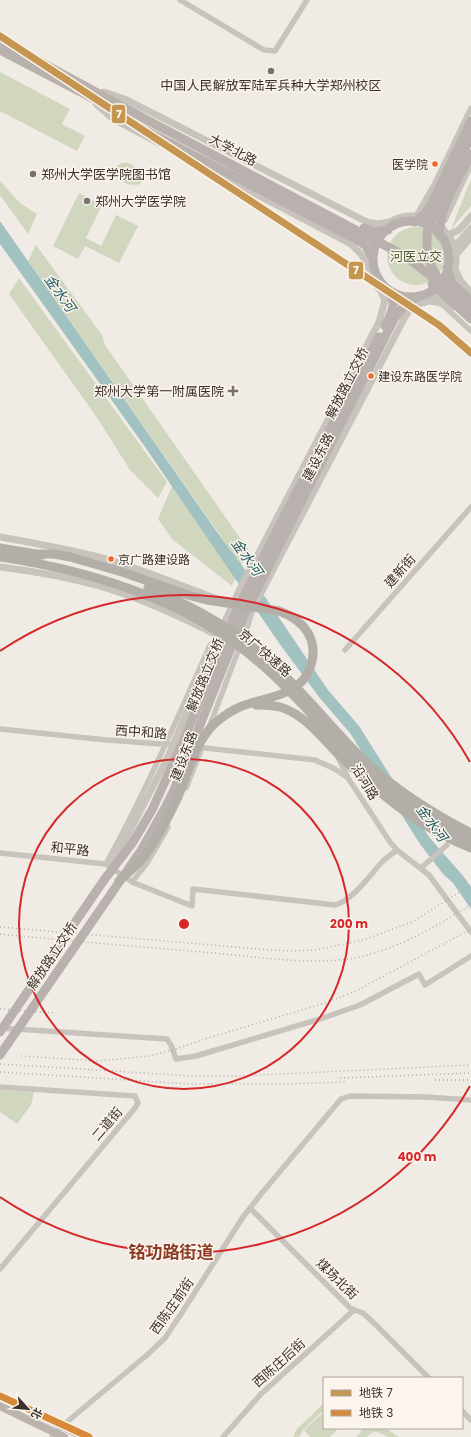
<svg xmlns="http://www.w3.org/2000/svg" width="471" height="1437" font-family="Poppins,'Noto Sans SC',sans-serif">
<rect width="100%" height="100%" fill="#f0ebe5"/>
<path fill="#d1d6bf" d="M0,72L70,109L62,124L85,136L77,151L0,111Z
M122,163H129L140,170L143,179L140,184C125,189 103,171 122,163Z
M471,179V206L451,229Z
M0,181L20,203L37,214L28,234L0,195Z
M79,193L102,205L86,238L101,246L116,215L138,226L119,263L85,246L78,259L53,246Z
M387 256a29 29 0 1 1 58 0a29 29 0 1 1-58 0Z
M36,245L102,335L105,345L249,551L241,565L28,261Z
M19,278L167,482L158,498L130,470L98,419L9,294Z
M172,486L235,578L232,586L173,540L158,519Z
M0,1090L34,1092L31,1105L17,1124L0,1112Z
M324,1403V1410L304,1429L299,1437H293L296,1430Z
M324,1412V1428H339L330,1437H310L304,1430Z
M363,1428H385L399,1437C396,1437 391,1437 388,1437C380,1434 376,1427 367,1437H357Z"/>
<path fill="#a1c2c1" d="M0,221L217,532L263,594L328,690L359,726L429,837L464,877L471,887V909L453,883L443,874L420,844L350,733L319,697L279,643L143,444L0,244Z"/>
<g fill="none" stroke-linecap="round" stroke-linejoin="round">
<path stroke="#c9c3be" stroke-width="5.5" d="M180,0L264,50L275,51L307,0
M416,216L434,185L471,108
M445,220L471,165
M425,301L438,303L443,305L471,331
M345,650L471,507
M210,725L238,651
M0,729L107,740L175,745
M196,747L315,760L335,769L348,778
M338,757L348,778L390,842L397,850L429,875L471,932
M186,788L201,750
M0,853L106,864L132,882L192,906L193,889L335,905C353,900 369,876 382,862C387,857 392,854 397,850
M106,864C145,793 177,719 210,645L217,639
M421,868L447,845
M132,882L147,863L168,827
M0,1028L167,1039L171,1045L176,1059L196,1056L323,1018L360,1005L419,974L425,985L471,956
M0,1087L135,1096L138,1103L135,1108L0,1269
M250,1208L350,1308L363,1313L375,1324L429,1378
M462,1411L471,1420
M52,1437L62,1426L147,1355L165,1338L183,1311L243,1217L261,1194L341,1099L350,1096L427,1097L471,1100
M223,1437L261,1394L354,1310"/>
<path stroke="#c9c3be" stroke-width="7" d="M104,92L127,100L367,222L378,224L389,222
M96,104L113,119L351,244L361,254L368,264
M368 260a44 44 0 1 1 88 0a44 44 0 1 1-88 0Z
M448,235L459,230L471,216
M448,254L471,228
M455,256L471,237
M455,269L460,280L471,293
M423,295L438,297L452,307
M0,537C34,543 68,549 102,558C141,569 179,585 217,599
M0,567C33,571 67,577 99,586C138,597 176,615 213,633
M242,643L251,612L406,315L411,309L420,303
M112,866L168,757L214,648L217,639L240,589L379,322L385,301L381,291"/>
<path stroke="#bab3ae" stroke-width="8" d="M0,1396L84,1437
M0,1406L64,1437"/>
<path stroke="#b8b1ad" stroke-width="9" d="M0,40L147,120L405,256L449,290L471,310
M0,50L121,113
M114,114L361,242L366,246L373,258
M373 259a38 38 0 1 1 76 0a38 38 0 1 1-76 0Z
M414,222L425,214L432,203L471,121
M364,228L375,232L388,230
M440,236C437,211 460,176 471,154
M447,268L452,283L471,301
M438,278C427,262 425,246 428,227L471,136
M432,284L471,319
M385,326C392,312 397,304 389,290
M0,1032L104,880L133,842L152,810L183,742L236,612L295,495L379,337
M0,1055L142,849L165,808L174,790L244,615L394,319L405,305L418,296"/>
<path stroke="#b4aea8" stroke-width="9" d="M0,548L42,555
M36,554H54L70,557L122,572L191,596L207,600L279,611C304,620 320,640 310,668C300,696 266,697 242,706C232,710 222,717 214,724C195,743 188,773 178,797C168,818 157,840 143,858C136,866 127,874 119,881
M0,557C93,571 190,601 262,665C297,695 326,732 358,765C393,796 429,821 471,841
M148,588C191,605 232,628 267,659C302,689 330,727 364,760C395,790 432,813 471,833
M256,705C265,705 275,705 283,708C306,716 323,739 339,755C350,766 361,776 373,786C404,813 433,833 471,848"/>
<path stroke="#b1aca8" stroke-width="1.5" stroke-dasharray="1 3" stroke-linecap="butt" d="M0,927L271,950L290,951L316,950L363,940L412,922L471,885
M0,934C71,941 143,947 214,953C261,957 326,968 371,954C407,944 439,924 471,905
M0,1009L55,1013
M21,1056L98,1061L149,1056L173,1050L208,1038L325,1003L358,990L471,929
M0,1064L192,1076H239L471,1065
M0,1072L190,1084H283L347,1082
M340,1078L471,1073
M435,1080H471"/>
<defs>
<path id="metro-1" d="M0,36L439,325L471,353"/>
<path id="metro-2" d="M0,1396L89,1437"/>
</defs>
<use href="#metro-1" stroke="#fbf5ee" stroke-width="10"/>
<use href="#metro-2" stroke="#fbf5ee" stroke-width="10"/>
<use href="#metro-1" stroke="#c6954f" stroke-width="7"/>
<use href="#metro-2" stroke="#d78937" stroke-width="7"/>
</g>
<g fill="none" stroke="#d62828" stroke-width="2">
<circle cx="184" cy="924" r="165"/>
<path d="M470 1086A329 329 0 0 1 0 1197M0 651A329 329 0 0 1 470 762"/>
</g>
<g fill="#7a716c" stroke="#fbf5ee" stroke-width="1.5">
<circle cx="271" cy="71" r="4"/>
<circle cx="33" cy="174" r="4"/>
<circle cx="87" cy="201" r="4"/>
<path d="M231 385h4v4h4v4h-4v4h-4v-4h-4v-4h4z"/>
</g>
<g fill="#f26522" stroke="#fbf5ee" stroke-width="1.5">
<circle cx="435" cy="164" r="3.5"/>
<circle cx="371" cy="376" r="3.5"/>
<circle cx="111" cy="559" r="3.5"/>
</g>
<g text-anchor="middle" dominant-baseline="central" stroke-width="3" stroke-linejoin="round" paint-order="stroke">
<g font-size="12" fill="#3b302b" stroke="#fbf5ee" text-anchor="start">
<text x="428" y="164" text-anchor="end">医学院</text>
<text x="378" y="376">建设东路医学院</text>
<text x="118" y="559">京广路建设路</text>
</g>
<g font-size="13" fill="#3b302b" stroke="#fbf5ee" text-anchor="start">
<text x="271" y="85" text-anchor="middle">中国人民解放军陆军兵种大学郑州校区</text>
<text x="41" y="174">郑州大学医学院图书馆</text>
<text x="95" y="201">郑州大学医学院</text>
<text x="224" y="391" text-anchor="end">郑州大学第一附属医院</text>
</g>
<g font-size="13" fill="#3b302b" stroke="#fbf5ee">
<text transform="translate(233 150) rotate(28)">大学北路</text>
<text transform="translate(347 383) rotate(-63)">解放路立交桥</text>
<text transform="translate(318 457) rotate(-63)">建设东路</text>
<text transform="translate(400 571) rotate(-49)">建新街</text>
<text transform="translate(265 653) rotate(41)">京广快速路</text>
<text transform="translate(205 675) rotate(-68)">解放路立交桥</text>
<text transform="translate(141 732) rotate(4)">西中和路</text>
<text transform="translate(184 756) rotate(-69)">建设东路</text>
<text transform="translate(365 782) rotate(59)">沿河路</text>
<text transform="translate(70 849) rotate(6)">和平路</text>
<text transform="translate(52 956) rotate(-56)">解放路立交桥</text>
<text transform="translate(107 1124) rotate(-50)">二道街</text>
<text transform="translate(337 1279) rotate(44)">煤场北街</text>
<text transform="translate(172 1306) rotate(-55)">西陈庄前街</text>
<text transform="translate(279 1363) rotate(-42)">西陈庄后街</text>
</g>
<g font-size="13" fill="#4a5a2e" stroke="#fbf5ee">
<text x="416" y="256">河医立交</text>
</g>
<g font-size="14" font-style="italic" fill="#1f5a5e" stroke="#fbf5ee">
<text transform="translate(60 293) rotate(55)">金水河</text>
<text transform="translate(247 557) rotate(55)">金水河</text>
<text transform="translate(432 823) rotate(54)">金水河</text>
</g>
<g font-size="17" font-weight="bold" fill="#8c3b22" stroke="#fbf5ee">
<text x="171" y="1252">铭功路街道</text>
</g>
</g>
<circle cx="184" cy="924" r="6" fill="#d62828" stroke="#fbf5ee" stroke-width="2"/>
<g font-size="12" text-anchor="middle" font-weight="bold" fill="#d62828" stroke="#fbf5ee" stroke-width="3" stroke-linejoin="round" paint-order="stroke">
<text x="349" y="928">200 m</text>
<text x="417" y="1161">400 m</text>
</g>
<g stroke="#fbf5ee" stroke-width="1.5">
<rect x="111" y="104" width="15" height="20" rx="4" fill="#c6954f"/>
<rect x="348" y="261" width="16" height="19" rx="4" fill="#c6954f"/>
</g>
<g font-size="11" text-anchor="middle" font-weight="bold" fill="#fff">
<text x="119" y="118">7</text>
<text x="356" y="274">7</text>
</g>
<rect x="323" y="1377" width="140" height="52" fill="#fbf5ee" stroke="#aea6a0"/>
<rect x="331" y="1390" width="20" height="6" fill="#c6954f" stroke="#aea6a0"/>
<text x="359" y="1397" font-size="12" fill="#3b302b">地铁 7</text>
<rect x="331" y="1410" width="20" height="6" fill="#d78937" stroke="#aea6a0"/>
<text x="359" y="1417" font-size="12" fill="#3b302b">地铁 3</text>
<g transform="translate(28 1409) rotate(117)" stroke="#fbf5ee" stroke-width="3" paint-order="stroke">
<path d="M0-3L7 15L0 10L-7 15Z" fill="#3b302b"/>
<text y="-6" font-size="11" font-weight="bold" text-anchor="middle" fill="#3b302b">北</text>
</g>
</svg>
